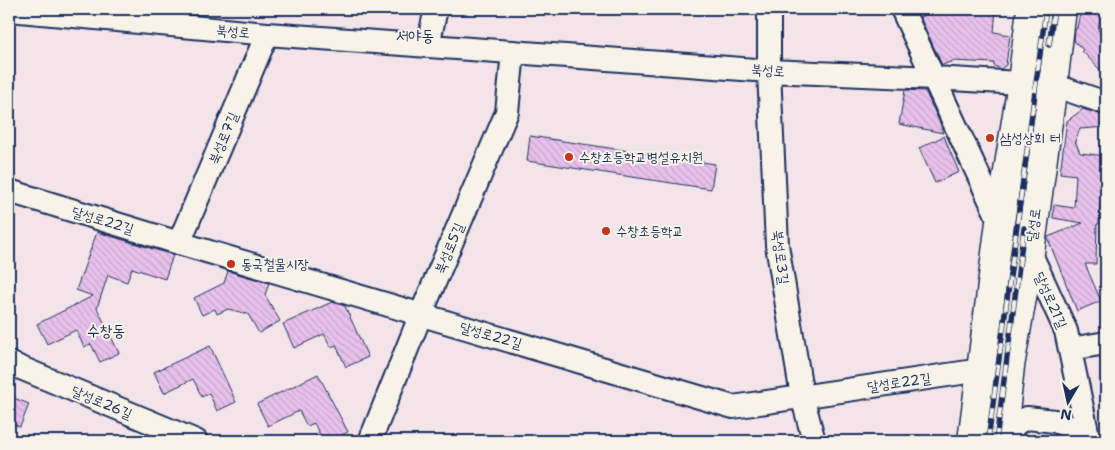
<svg xmlns="http://www.w3.org/2000/svg" width="1115" height="450" font-family="'Shantell Sans','Poor Story',sans-serif">
<defs>
<pattern id="building-back-hatch" width="6" height="6" patternUnits="userSpaceOnUse" patternTransform="scale(1.25)"><rect width="6" height="6" fill="#e8c1eb"/><path d="M-1 5l2 2M0 0l6 6M5-1l2 2" fill="none" stroke="#c6a6cc"/></pattern>
</defs>
<rect width="100%" height="100%" fill="#f2e4e9"/>
<filter id="ink" filterUnits="userSpaceOnUse"><feTurbulence type="fractalNoise" baseFrequency=".02" numOctaves="2"/><feDisplacementMap in="SourceGraphic" scale="10" xChannelSelector="R" yChannelSelector="G"/><feConvolveMatrix kernelMatrix="1 2 1 2 8 2 1 2 1" color-interpolation-filters="sRGB"/></filter>
<g filter="url(#ink)">
<path fill="url(#building-back-hatch)" stroke="#1b2f5e" d="M938,9H996L994,32L1010,35L1006,65L1001,69L994,66V63L953,61L942,65L920,17Z
M1081,9H1102L1098,30L1106,38V76L1082,51L1083,50L1074,41L1075,30L1077,28Z
M905,90L925,91L940,123L943,133L899,124Z
M1083,109L1102,115L1106,116V127L1080,129L1075,141L1080,153L1106,156V169L1102,170L1099,224H1097L1096,264H1085L1101,301L1077,311L1048,239V237L1083,223L1053,218L1054,205L1074,208L1076,175L1060,173L1067,121Z
M530,136L715,164L711,189L527,161Z
M944,136L949,149L959,172L935,183L919,148Z
M97,232L173,255L165,279L132,268L127,282L108,275L97,308L119,353L100,362L91,344L84,347L76,330L47,344L37,324L93,296L76,290Z
M228,271L269,283L265,295L280,321L259,333L248,314L228,309L217,314L215,309L202,315L194,298L224,283Z
M332,302L345,306L368,357L346,367L336,345L331,347L324,334L294,348L283,324Z
M210,346L236,402L217,411L209,393L202,397L193,379L164,393L154,372Z
M318,374L348,432L330,441H323L314,423L307,426L299,411L268,426L257,404Z
M9,396L29,404L20,427L9,422Z"/>
<g fill="none" stroke-linecap="round" stroke-linejoin="round">
<defs>
<path id="minor" d="M769,9V71L777,245L802,396L814,441
M902,9L1000,222
M9,10L267,34L769,71L934,78L1053,85L1106,103
M428,45L436,9
M9,191L179,243L733,407L981,370
M179,243L267,34
M1030,252L1066,331L1089,441
M1070,349L1106,343
M9,363L196,441
M370,441L421,314L507,112L513,52
M1006,441L1015,424L1027,418L1055,421L1065,425L1088,438"/>
<path id="major" d="M972,441L1000,222L1022,83L1031,9
M1002,441L1010,366L1030,252L1053,85L1062,9"/>
</defs>
<use href="#minor" stroke="#1b2f5e" stroke-width="26"/>
<use href="#major" stroke="#1b2f5e" stroke-width="31"/>
<use href="#minor" stroke="#f7f3e8" stroke-width="22"/>
<use href="#major" stroke="#f7f3e8" stroke-width="28"/>
<defs>
<path id="rail" d="M1049,45L1054,9
M988,441L1046,9
M996,441L1024,228"/>
</defs>
<use href="#rail" stroke="#1b2f5e" stroke-width="5.5"/>
<use href="#rail" stroke="#f7f3e8" stroke-width="4" stroke-dasharray="11" stroke-linecap="butt"/>
</g>
</g>
<g fill="#c8321e" stroke="#f7f3e8" stroke-width="2">
<circle cx="990" cy="138" r="5"/>
<circle cx="569" cy="157" r="5"/>
<circle cx="606" cy="231" r="5"/>
<circle cx="231" cy="264" r="5"/>
</g>
<g text-anchor="middle" dominant-baseline="central" stroke-width="4" stroke-linejoin="round" paint-order="stroke">
<g font-size="14" fill="#1b2f5e" stroke="#f7f3e8">
<text transform="translate(233 31) rotate(5)">북성로</text>
<text transform="translate(768 70) rotate(4)">북성로</text>
<text transform="translate(223 138) rotate(-67)">북성로7길</text>
<text transform="translate(103 220) rotate(17)">달성로22길</text>
<text transform="translate(1033 225) rotate(-82)">달성로</text>
<text transform="translate(449 248) rotate(-67)">북성로5길</text>
<text transform="translate(781 257) rotate(83)">북성로3길</text>
<text transform="translate(1051 300) rotate(66)">달성로21길</text>
<text transform="translate(491 335) rotate(16)">달성로22길</text>
<text transform="translate(899 382) rotate(-8)">달성로22길</text>
<text transform="translate(102 402) rotate(23)">달성로26길</text>
</g>
<g font-size="14" fill="#1b2f5e" stroke="#f7f3e8" text-anchor="start">
<text x="1000" y="138">삼성상회 터</text>
<text x="579" y="157">수창초등학교병설유치원</text>
<text x="616" y="231">수창초등학교</text>
<text x="241" y="264">동국철물시장</text>
</g>
<g font-size="16" fill="#1b2f5e" stroke="#f7f3e8">
<text x="415" y="35">서야동</text>
<text x="106" y="330">수창동</text>
</g>
</g>
<rect width="1115" height="450" fill="none" stroke="#f7f3e8" stroke-width="30"/>
<rect x="15" y="15" width="1085" height="420" fill="none" stroke="#1b2f5e" stroke-width="2" filter="url(#ink)"/>
<g transform="translate(1068 402) rotate(189)" stroke="#f7f3e8" stroke-width="4" paint-order="stroke">
<path d="M0-4L9 19L0 12L-9 19Z" fill="#1b2f5e"/>
<text y="-8" font-size="14" font-weight="bold" text-anchor="middle" fill="#1b2f5e">N</text>
</g>
</svg>
